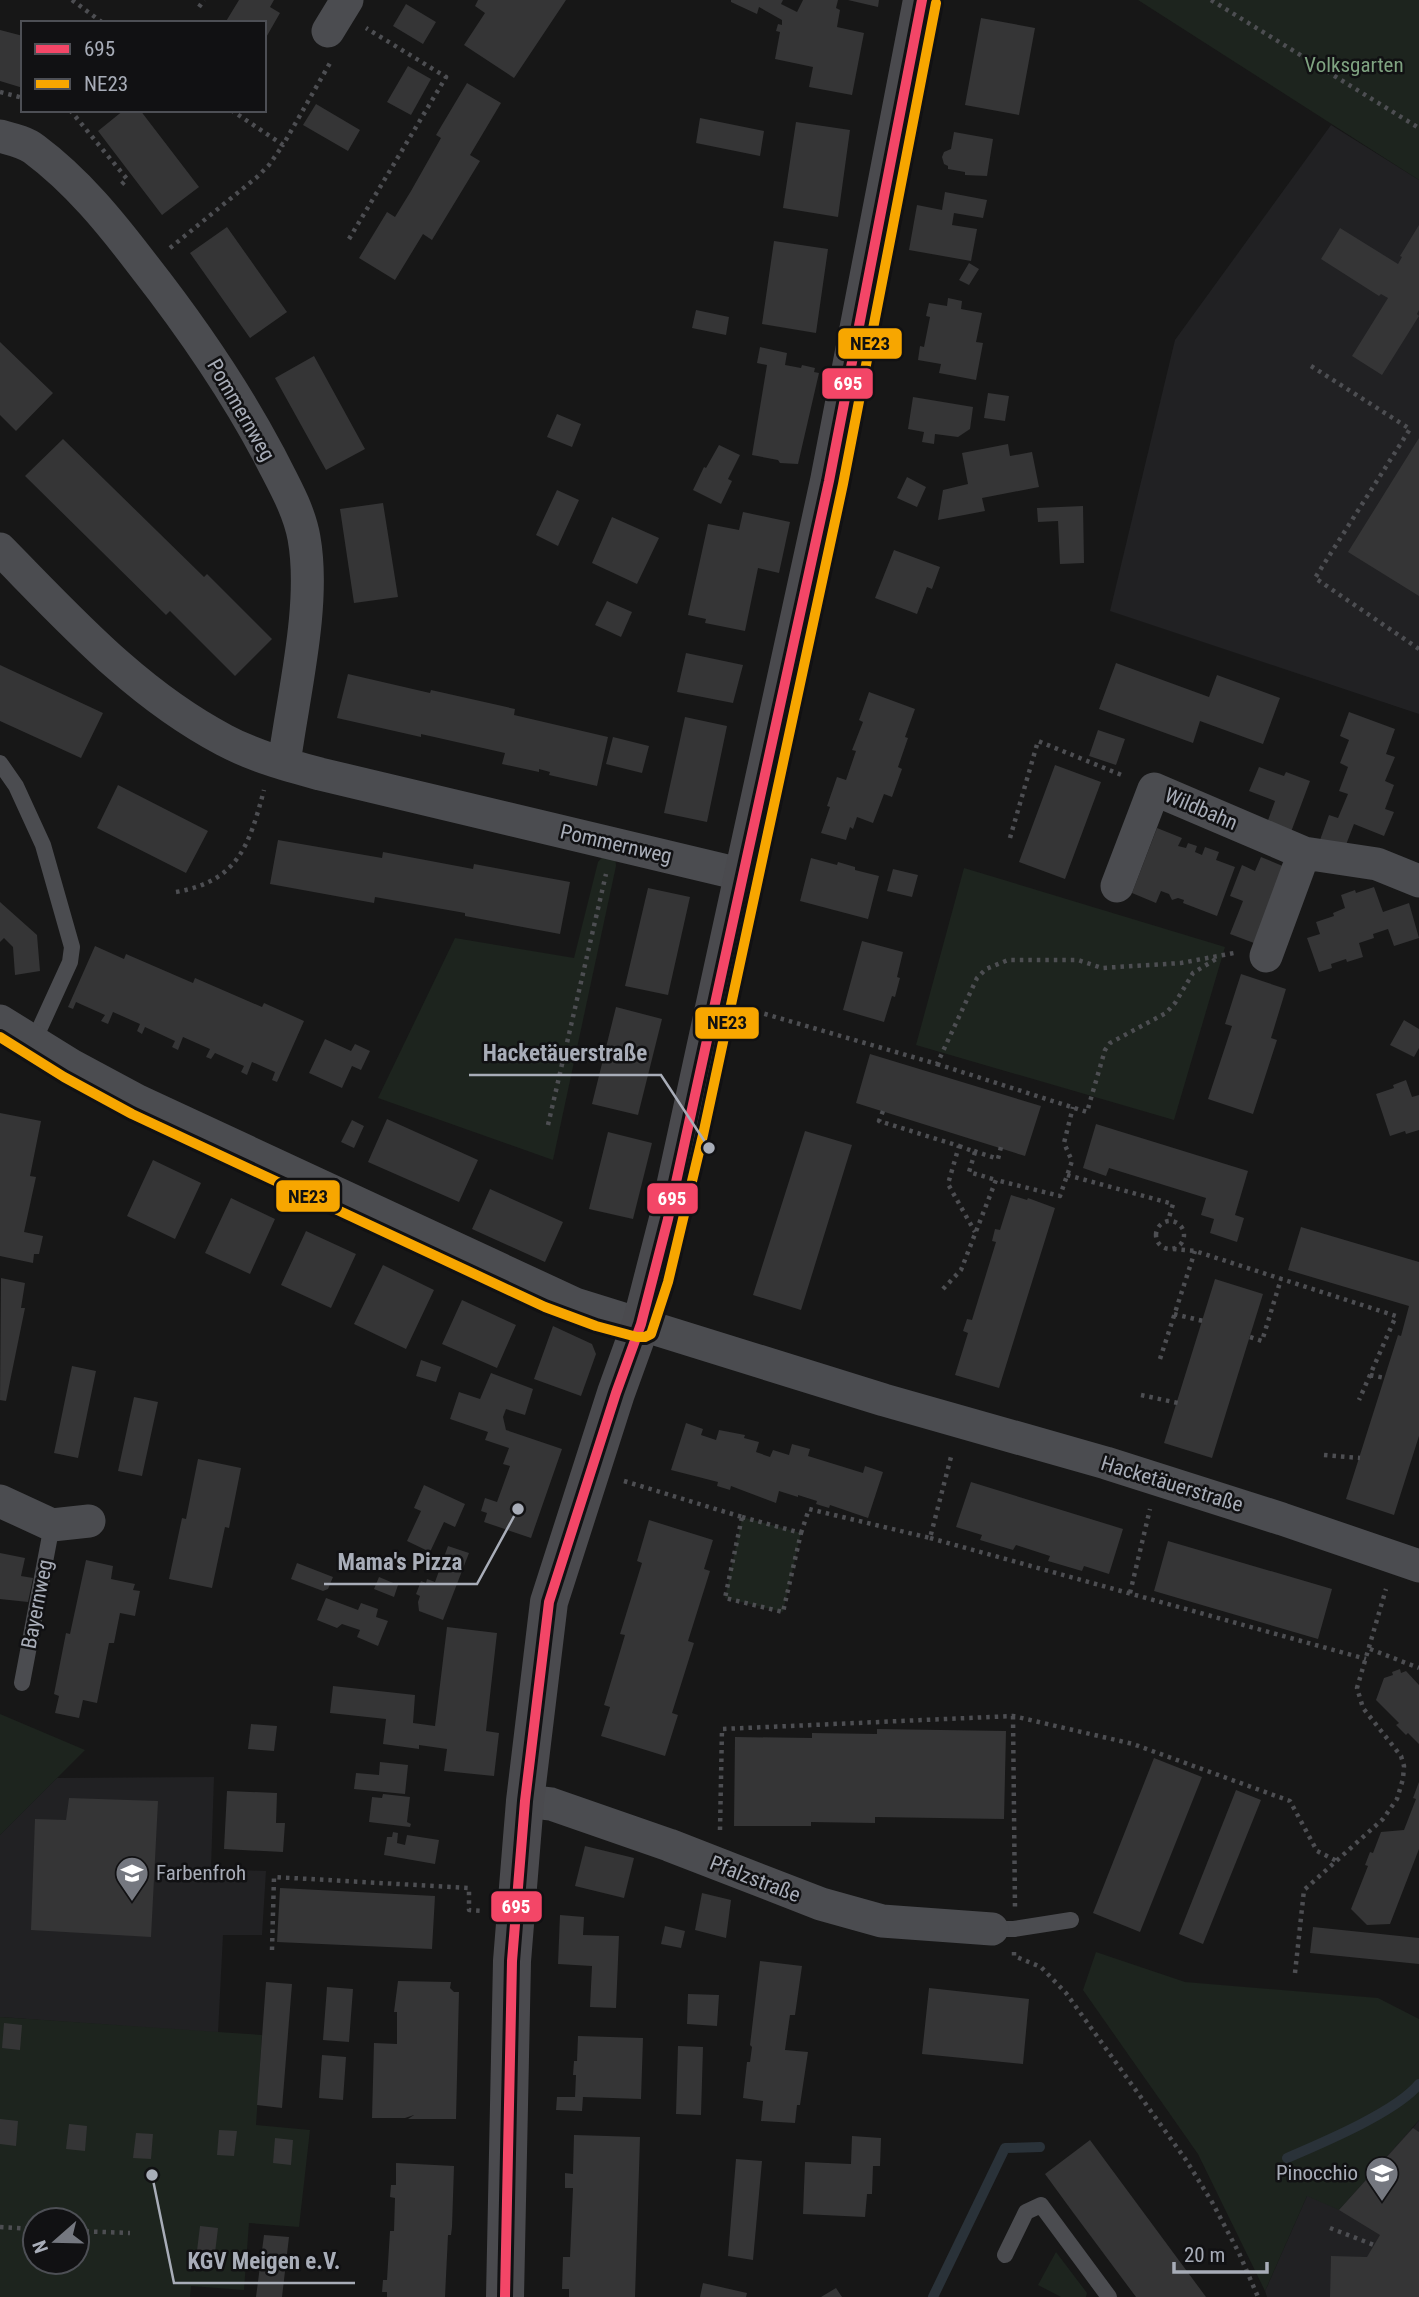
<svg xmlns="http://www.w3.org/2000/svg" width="1419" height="2297" font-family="'Roboto Condensed',sans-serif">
<rect width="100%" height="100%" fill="#171717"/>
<path fill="#212123" d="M1331,125L1419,180V714L1110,611L1175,340Z
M214,1777L211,1869L266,1871L262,1935H223L218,2033L0,2017V1835L57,1778Z
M1419,2120V2297H1267L1265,2291L1307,2196L1413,2128Z"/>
<path fill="#1d241e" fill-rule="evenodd" d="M1138,0H1419V180Z
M614,844L616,866L553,1160L378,1098L455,938L574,958L598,862Z
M964,868L1225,947L1174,1120L916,1045Z
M742,1517L801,1533L783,1612L725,1598Z
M0,1714L85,1750L0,1835Z
M1096,1952L1185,1982L1378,1998L1419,2019V2120L1339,2210L1307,2196L1265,2291L1198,2154L1083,1990Z
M0,2017L262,2035L256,2125L310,2130L299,2227L249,2223L244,2290L191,2286L190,2297H0ZM35,2220H77V2262H35Z
M1056,2252L1087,2293L1086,2297H1061L1038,2285Z"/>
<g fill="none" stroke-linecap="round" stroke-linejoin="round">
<path stroke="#2a3239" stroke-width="10" d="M1287,2158C1322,2143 1396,2112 1419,2084
M933,2297L1005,2148L1040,2147"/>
</g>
<path fill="#353536" d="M239,0H274L270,7L280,13L264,41V23H225Z
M478,0H566L514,78L464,45L485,13L475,6Z
M731,0H783L781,4L797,12L803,0H838L836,8L840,10L837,27L864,33L852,95L809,87L813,67L775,59L780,32L776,31L778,24L782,25V20L759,7L757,14L731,2Z
M848,0H879L878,7Z
M406,4L436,22L423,44L393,26Z
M981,18L1035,28L1019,115L965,105Z
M0,30L23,36V88L0,81Z
M408,66L431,79L411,115L387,102Z
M467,83L501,103L470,155L480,161L432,240L423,234L395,280L359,258L387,212L395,217L411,191L441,138L436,135Z
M316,104L360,130L348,151L303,125Z
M124,110H140L199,187L162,215L98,131Z
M700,118L764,131L760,156L696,143Z
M796,122L850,130L838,217L783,208Z
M954,132L993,139L987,176L965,175V172L948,169V166L944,164L942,157L944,152L951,149Z
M945,192L987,200L983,218L954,213L952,225L977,229L971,261L909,250L917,205L942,210Z
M1419,225V310L1417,314L1419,316L1382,375L1352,356L1388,298L1381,294L1379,296L1321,259L1340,228L1398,264L1402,257L1400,256Z
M227,227L287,312L250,338L190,253Z
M774,241L828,249L816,333L762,324Z
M969,263L979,269L969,285L959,280Z
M948,298L962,301L961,309L982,313L976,342L983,343L976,380L939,373L941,364L918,360L920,346L924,347L930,317L926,316L929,303L947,306Z
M696,310L729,317L726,335L692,328Z
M0,342L53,393L16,431L0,415Z
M760,347L787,353L785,365L801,368L802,365L815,368L814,372L819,373L798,464L780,463L778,460L752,455L767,365L757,363Z
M314,356L365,449L326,470L275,378Z
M988,393L1009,396L1005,421L984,418Z
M913,397L973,407L970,429L958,437L935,434L934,444L922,442L924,432L908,429Z
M557,414L581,424L572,447L547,437Z
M1419,438V596L1348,552Z
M63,439L204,577L207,574L272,639L235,676L170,611L166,615L25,476Z
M1008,444L1010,456L1032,452L1039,487L982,498L985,511L938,520L943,490L968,484L962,453Z
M719,445L740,455L728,479L732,481L721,504L693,490L704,467L706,468Z
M907,477L926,487L917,507L897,498Z
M557,490L579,500L558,546L536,535Z
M383,503L398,597L354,603L340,509Z
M1083,506L1084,563L1060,564L1058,521L1038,522L1037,508Z
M743,512L790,522L779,573L758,568L745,631L705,623L706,619L688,615L708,524L739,530Z
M612,517L659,538L637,584L592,563Z
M894,550L940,567L932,589L927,587L917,614L875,598Z
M607,601L632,612L621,637L595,625Z
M686,653L743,665L733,703L677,692Z
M1116,663L1209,697L1217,675L1280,698L1263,744L1200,721L1193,743L1099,709Z
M0,665L103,713L81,758L0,721Z
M348,674L430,693L431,690L515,709L514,715L608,737L597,786L549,775L550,772L539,769V772L502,764L505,753L421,734V737L337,718Z
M869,692L915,709L905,737L908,738L898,767L902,769L892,797L884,794L873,823L857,817L853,829L850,827L846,840L821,833L830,807L827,806L837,777L846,780L856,751L852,750L863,722L859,720Z
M1349,712L1395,729L1386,754L1395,757L1385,781L1394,785L1385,809L1394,812L1384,836L1354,824L1344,850L1320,840L1329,815L1338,818L1348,794L1339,791L1348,767L1340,763L1349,740L1340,736Z
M685,717L727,726L707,822L664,813Z
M1098,730L1125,739L1116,765L1089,756Z
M613,737L649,746L642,773L606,764Z
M1055,765L1101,782L1065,879L1019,862Z
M1259,767L1284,776L1286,772L1310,781L1291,832L1267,823L1275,801L1249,791Z
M118,785L208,831L186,873L97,828Z
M1157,828L1182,838L1178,846L1186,848L1188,843L1197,846L1195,852L1202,855L1205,847L1219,852L1216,860L1235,867L1217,916L1183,903L1184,900L1178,898L1172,900L1169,894L1161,891L1156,903L1132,893Z
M278,840L382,858L383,852L473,869L474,864L570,882L560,934L465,916V913L375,897L374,903L270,884Z
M1261,857L1285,867L1254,943L1230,934L1243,901L1230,896L1242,865L1255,871Z
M811,858L837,865L838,862L855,867V870L879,876L868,919L800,901Z
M893,869L918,875L912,897L887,891Z
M1374,887L1383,912L1409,903L1419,938L1394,946L1388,929L1373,934L1374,938L1359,943L1363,957L1347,962L1346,959L1331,964L1332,968L1319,972L1307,938L1320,934L1316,922L1334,916L1333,913L1345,908L1341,895L1355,890L1356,893Z
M648,888L690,897L668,995L625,986Z
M0,902L37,935L40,971L15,975L13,947L4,938L0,942Z
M862,941L903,952L897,977L900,978L895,997L892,996L884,1022L843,1010Z
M95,946L124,959L126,954L193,983L195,978L262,1007L264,1003L304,1021L277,1082L272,1080L275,1072L252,1062L247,1075L241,1072L244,1066L215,1053L211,1059L206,1057L210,1049L183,1037L178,1050L172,1047L175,1041L145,1027L142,1034L137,1031L140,1024L113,1012L108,1024L101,1021L105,1015L76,1002L73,1009L68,1007Z
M1241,974L1286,989L1271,1038L1277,1040L1253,1114L1208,1099L1232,1026L1225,1024Z
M616,1007L662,1019L638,1115L592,1104Z
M1404,1020L1419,1029V1048L1414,1057L1390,1045Z
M325,1039L351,1051L355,1044L370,1051L361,1070L352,1066L342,1088L309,1073Z
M870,1054L1041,1106L1025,1156L856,1103Z
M1406,1080L1412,1097L1419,1095V1130L1406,1134L1405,1131L1390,1136L1376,1094L1394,1088L1393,1085Z
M0,1113L41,1121L30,1176L36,1177L24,1232L43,1236L39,1254H34L33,1263L0,1256Z
M387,1119L478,1160L459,1202L368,1162Z
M352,1120L364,1126L354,1148L341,1142Z
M1096,1124L1248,1171L1235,1215L1244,1218L1237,1242L1210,1233L1214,1219L1201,1215L1206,1198L1109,1168L1106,1176L1083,1168Z
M805,1131L852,1145L801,1310L753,1295Z
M608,1132L652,1143L633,1219L589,1209Z
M153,1160L201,1183L175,1239L127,1216Z
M490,1189L563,1222L545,1262L472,1229Z
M1011,1195L1027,1200L1028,1198L1055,1208L999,1388L955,1375L968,1333L963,1331L967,1319L972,1320L996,1242L992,1241L995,1229L1000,1230Z
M231,1198L275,1219L250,1274L205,1253Z
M1301,1227L1419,1262V1436L1394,1515L1346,1499L1398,1335L1401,1336L1409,1306L1288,1270Z
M306,1231L356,1254L331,1308L281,1285Z
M383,1265L434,1290L406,1349L354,1324Z
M1,1278L25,1283L21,1308H25L6,1401L0,1400Z
M1215,1279L1263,1294L1212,1458L1164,1443Z
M462,1300L516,1325L497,1368L442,1344Z
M553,1326L592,1344L596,1354L581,1396L534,1379Z
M421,1360L441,1367L436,1382L416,1376Z
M72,1366L96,1371L78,1458L54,1453Z
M491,1373L533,1389L525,1415L506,1409L503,1417L506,1430L562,1449L531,1538L484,1522L487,1513L481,1511L485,1498L497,1502L510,1466L503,1464L509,1448L485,1440L488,1432L450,1419L459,1392L480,1399Z
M134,1397L158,1402L142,1476L118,1471Z
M686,1423L703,1429L701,1435L716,1440L719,1430L745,1435L744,1438L759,1442L756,1452L770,1457L773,1450L789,1455L792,1444L810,1449L808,1456L863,1473L865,1466L883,1472L868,1518L830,1505L829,1508L816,1504L817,1501L798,1495V1497L779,1491L776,1503L731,1486L730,1490L717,1486L718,1482L671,1470Z
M198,1459L241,1468L229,1528L225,1527L212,1588L169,1579L182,1518L186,1519Z
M971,1482L1123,1529L1109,1574L1084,1566L1082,1571L1048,1561L1050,1556L1016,1545L1013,1550L980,1540L982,1535L956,1527Z
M424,1485L465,1504L455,1527L444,1522L430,1552L407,1541L421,1511L414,1508Z
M649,1520L713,1540L704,1569L710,1571L688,1641L694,1643L672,1713L678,1715L665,1756L601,1736L610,1707L604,1705L625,1635L620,1634L642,1563L637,1561Z
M1168,1541L1332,1589L1318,1639L1154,1591Z
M448,1546L469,1553L443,1620L419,1611L418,1602L420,1596L416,1594L421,1581L426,1583L427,1579L435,1582Z
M0,1553L25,1558L21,1576L33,1578L28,1602L0,1599Z
M86,1560L113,1566L111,1579L135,1584L133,1590L140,1591L135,1616L120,1613L114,1643H109L97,1703L83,1700L79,1718L55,1713L59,1696L54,1694L66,1633L70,1634Z
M297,1563L333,1577L328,1589L323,1591L291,1579Z
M379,1577L398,1585L394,1597L374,1589Z
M326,1598L358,1610L361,1603L378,1609L376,1617L388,1621L378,1646L357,1637L360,1630L342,1624L337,1628L317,1620Z
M447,1627L497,1633L486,1731L499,1733L494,1776L444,1771L447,1749L419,1745V1749L383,1744L386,1719L330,1713L333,1686L415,1695L413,1723L435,1726Z
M1400,1669L1401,1673L1406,1671L1419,1685V1744L1408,1733L1406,1735L1396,1725L1399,1723L1376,1700L1384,1678L1393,1675L1392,1672Z
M251,1724L277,1726L274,1751L248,1749Z
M877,1729L1006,1731L1004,1819L875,1817V1823L811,1822V1826H734L735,1737L812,1738V1733L877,1734Z
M1154,1758L1202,1777L1140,1932L1093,1913Z
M380,1762L408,1765L405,1794L354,1789L356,1773L379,1775Z
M1419,1782V1849L1390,1924L1367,1925L1351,1909L1368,1866L1365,1865L1370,1852L1373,1853L1381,1832L1404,1830L1416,1799L1413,1798Z
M1236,1790L1261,1800L1203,1944L1179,1934Z
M227,1791L277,1793L276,1823H285L283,1852L224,1849Z
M383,1794L410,1797L407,1822L411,1824L410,1827L369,1822L372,1797L382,1798Z
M69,1798L158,1801L151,1937L31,1930L35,1819L66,1820Z
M393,1832L398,1833L397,1843L405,1845L407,1835L439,1840L435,1864L384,1855L387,1837H392Z
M585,1846L634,1858L624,1898L575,1886Z
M280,1888L435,1896L432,1949L277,1942Z
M702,1893L731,1900L726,1938L695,1930Z
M560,1915L584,1917L583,1935L619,1936L616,2008L590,2007L592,1966L558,1964Z
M665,1926L685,1931L681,1948L661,1944Z
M1313,1927L1419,1938V1964L1310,1953Z
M760,1961L802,1966L795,2015H790L785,2050L808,2052L800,2105H797L795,2123L761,2121L763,2101L743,2098L747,2062H750L752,2047L750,2045Z
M398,1981L451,1982L450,1988L454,1992H459L456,2119H408L414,2115L405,2118H372L374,2043L397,2044V2012H394Z
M266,1982L292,1984L282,2108L257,2105Z
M327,1987L353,1989L349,2042L323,2040Z
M929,1988L1029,1999L1023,2064L922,2054Z
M688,1994L719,1995L717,2026L687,2024Z
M4,2023L22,2025L20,2050L2,2048Z
M578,2036L643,2038L641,2099L583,2097L582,2111L556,2110L557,2097H575L576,2075H573L574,2061H577Z
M678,2046L703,2047L701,2115L676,2114Z
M322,2055L346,2057L343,2100L319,2098Z
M0,2119L18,2121L16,2146L0,2144Z
M69,2124L87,2126L85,2151L66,2149Z
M1413,2128L1419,2132V2297H1330L1331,2256L1367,2257L1380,2235L1339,2210Z
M219,2130L237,2131L234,2156L217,2155Z
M136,2133L153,2134L151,2159L133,2158Z
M574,2135L640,2137L635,2297H569V2289H562L563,2257H570L573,2188H565V2173L573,2174Z
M852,2136L881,2138L880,2166H873L872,2194H867L865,2217L803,2214L805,2162L851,2164Z
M275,2138L293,2140L291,2165L273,2163Z
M1090,2140L1104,2159L1206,2297H1136L1072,2211L1045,2174Z
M736,2159L762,2161L753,2260L728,2256Z
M396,2163L454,2166L452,2227L451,2235H448L445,2297H387V2292H382L383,2280H387L390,2231H394L395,2198L390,2197L391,2185H396Z
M200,2226L218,2228L215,2253L197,2251Z
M264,2235L289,2237L282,2297H256Z
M703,2283L747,2293L746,2297H700Z
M836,2288L842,2297H821Z"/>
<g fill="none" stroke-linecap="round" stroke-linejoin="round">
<path stroke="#4d4e52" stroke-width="4.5" stroke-dasharray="3.5 5" stroke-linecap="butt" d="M72,0L103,23
M1211,0L1419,128
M199,7L204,0
M0,92L23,98
M70,110L127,179L119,187
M231,110L283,145L330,63
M349,239L446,77L366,28
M170,248L257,177L269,165L283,145
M1311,366L1410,429L1315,578L1419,649
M1010,838L1038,741L1124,776
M176,892C238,881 249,846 264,790
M748,1009L937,1064L977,978L986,969L1008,960H1078L1102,968L1181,963L1234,953
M937,1064L1087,1112L1105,1050L1110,1043L1166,1013L1175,1003L1193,973L1216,959
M883,1111L879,1121L959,1146L948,1184L975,1232
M548,1125L606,874
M959,1146L975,1152L969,1172L996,1180
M974,1151L998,1159L1001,1147
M1067,1175L1173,1204L1168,1221
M1156 1235a14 14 0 1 1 28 0a14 14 0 1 1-28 0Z
M1173,1249L1195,1251L1396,1316L1359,1400
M943,1289L961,1270L996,1180L1060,1196L1072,1161L1064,1143L1073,1107
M1174,1314L1203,1321
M1250,1337L1262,1341L1281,1279
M1160,1359L1195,1251
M1370,1375L1385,1378
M1141,1395L1178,1403
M1324,1455L1360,1458
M624,1481L742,1517
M742,1517L801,1533L783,1612L725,1598Z
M801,1533L809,1509L930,1538L952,1453
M930,1538L1366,1659
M1130,1593L1150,1509
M1370,1649L1419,1668
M1013,1716L1015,1908
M720,1830L722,1729L1013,1716L1133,1744L1290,1801L1317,1851L1337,1861
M272,1950L274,1877L469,1888V1910L483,1911
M1014,1952V1956L1041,1967L1066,1993L1186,2160L1212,2202L1239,2253L1258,2297
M1295,1973L1304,1890L1383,1819L1397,1799L1403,1779L1404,1766L1401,1756L1363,1708L1357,1688L1386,1589
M0,2227L35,2229
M1330,2228L1374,2245
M77,2231L130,2233"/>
<path stroke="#4b4c50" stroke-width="16" d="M0,763L16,786L43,845L72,947L70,962L33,1043
M22,1683L52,1525
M992,1929H1014L1071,1920
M1005,2255L1026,2212L1041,2205L1109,2297"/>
<path stroke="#4b4c50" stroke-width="33" d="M328,31L347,0
M0,136C11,139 25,142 34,149C77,181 111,223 143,265C190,325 233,387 269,455C282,481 299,509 304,538C316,605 293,695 284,764
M0,549C69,619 135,693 224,740C254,756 287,765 320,774L744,875
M1117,886L1154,789L1304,853L1377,864L1419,881
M1266,956L1304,853
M0,1021L71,1065L138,1101L575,1304L884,1400L1106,1463L1282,1519L1419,1566
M0,1501L52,1525L89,1521
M525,1801L551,1804L669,1845L821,1904L882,1921L992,1929"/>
<path stroke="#4a4a4e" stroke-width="38" d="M505,2297L512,1961L525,1801L549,1602L616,1393L641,1324L668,1219L829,481L922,0"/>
<defs>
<path id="bus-1" d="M505,2297L512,1961L525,1801L549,1602L616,1393L641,1324L668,1219L829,481L922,0"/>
<path id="bus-2" d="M0,1037L64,1077L132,1114L545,1307L596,1326L637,1337H645L651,1334L668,1282L703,1135L843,484L936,3"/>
</defs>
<use href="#bus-1" stroke="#111113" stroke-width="16"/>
<use href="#bus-2" stroke="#111113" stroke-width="16"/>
<use href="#bus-1" stroke="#f34667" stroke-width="10"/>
<use href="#bus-2" stroke="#f7a600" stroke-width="10"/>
</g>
<defs>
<symbol id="school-pin" viewBox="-11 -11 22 30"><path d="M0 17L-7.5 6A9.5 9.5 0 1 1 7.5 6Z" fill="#757880" stroke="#111113"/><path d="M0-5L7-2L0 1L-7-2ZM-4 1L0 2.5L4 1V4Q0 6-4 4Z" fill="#fff"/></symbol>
</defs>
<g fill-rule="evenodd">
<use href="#school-pin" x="113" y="1854" width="38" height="52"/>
<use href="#school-pin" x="1363" y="2154" width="38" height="52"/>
</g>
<g text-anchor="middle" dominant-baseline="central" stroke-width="5" stroke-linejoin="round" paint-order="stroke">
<g font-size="21" fill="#7fa381" stroke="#111113">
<text x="1354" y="65">Volksgarten</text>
</g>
<g font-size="21" fill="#a8adb8" stroke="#111113">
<text transform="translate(241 410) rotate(60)">Pommernweg</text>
<text transform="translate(1201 809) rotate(23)">Wildbahn</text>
<text transform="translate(616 844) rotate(13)">Pommernweg</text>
<text transform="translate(1172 1484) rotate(17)">Hacketäuerstraße</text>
<text transform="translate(37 1604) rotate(-79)">Bayernweg</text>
<text transform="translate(755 1879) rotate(21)">Pfalzstraße</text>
</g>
<g font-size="21" fill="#a8adb8" stroke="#111113" text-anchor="start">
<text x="156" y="1873">Farbenfroh</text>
<text x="1358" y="2173" text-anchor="end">Pinocchio</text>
</g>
</g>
<path fill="none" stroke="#a8adb8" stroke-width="2.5" d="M709 1148L661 1075H469M518 1509L477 1584H324M152 2175L174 2283H355"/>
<g fill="#a8adb8" stroke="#111113" stroke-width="2.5">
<circle cx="709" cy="1148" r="7"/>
<circle cx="518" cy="1509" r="7"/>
<circle cx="152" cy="2175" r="7"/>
</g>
<g font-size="23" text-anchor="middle" font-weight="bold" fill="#a8adb8" stroke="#111113" stroke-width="5" stroke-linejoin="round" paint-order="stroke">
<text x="565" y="1061">Hacketäuerstraße</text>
<text x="400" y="1570">Mama's Pizza</text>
<text x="264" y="2269">KGV Meigen e.V.</text>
</g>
<g stroke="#111113" stroke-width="2.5">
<rect x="837" y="327" width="66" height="33" rx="7" fill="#f7a600"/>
<rect x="821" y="367" width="53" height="33" rx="7" fill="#f34667"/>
<rect x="694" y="1006" width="66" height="34" rx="7" fill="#f7a600"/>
<rect x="275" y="1179" width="66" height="34" rx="7" fill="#f7a600"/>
<rect x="646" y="1182" width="53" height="33" rx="7" fill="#f34667"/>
<rect x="490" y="1890" width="53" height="33" rx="7" fill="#f34667"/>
</g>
<g font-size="19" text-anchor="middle" font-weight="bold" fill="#fff">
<text x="848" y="390">695</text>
<text x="672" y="1205">695</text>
<text x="516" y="1913">695</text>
</g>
<g font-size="19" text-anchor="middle" font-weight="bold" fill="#111">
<text x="870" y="350">NE23</text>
<text x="727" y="1029">NE23</text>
<text x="308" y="1203">NE23</text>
</g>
<rect x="21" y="21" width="245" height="91" fill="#111113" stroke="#4d4f55" stroke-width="2"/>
<rect x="35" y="44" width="35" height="10" fill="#f34667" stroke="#4d4f55" stroke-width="2"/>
<text x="84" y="56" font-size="21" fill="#a8adb8">695</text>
<rect x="35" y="79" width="35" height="10" fill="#f7a600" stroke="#4d4f55" stroke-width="2"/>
<text x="84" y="91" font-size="21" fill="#a8adb8">NE23</text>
<g transform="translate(56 2241) rotate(250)"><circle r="33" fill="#111113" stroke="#4d4f55" stroke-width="2"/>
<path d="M0-5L12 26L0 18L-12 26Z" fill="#757880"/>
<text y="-10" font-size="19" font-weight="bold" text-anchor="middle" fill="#a8adb8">N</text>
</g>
<path d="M1174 2262v10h93v-10" fill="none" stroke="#a8adb8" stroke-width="3.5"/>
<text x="1184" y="2262" font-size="21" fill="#a8adb8" stroke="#111113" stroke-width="5" paint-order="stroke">20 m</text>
</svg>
